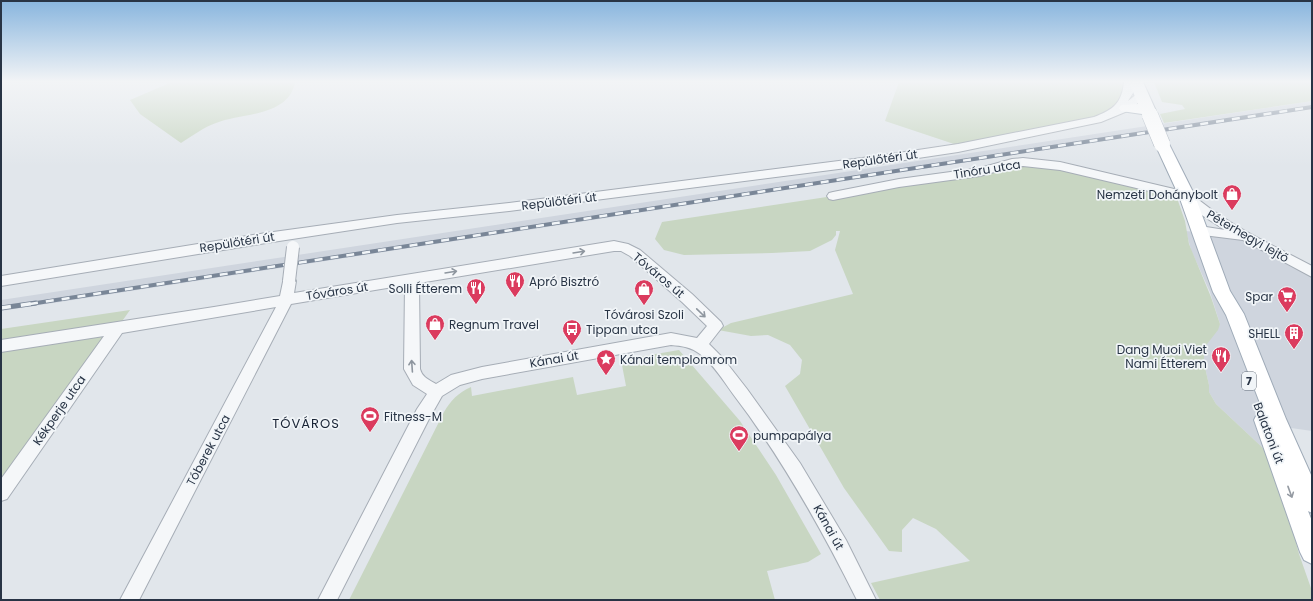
<svg xmlns="http://www.w3.org/2000/svg" width="1313" height="601" font-family="Poppins,sans-serif">
<rect width="100%" height="100%" fill="#e1e6eb"/>
<path fill="#cfd5de" d="M1312,101V109L1,311V300Z
M1186,231L1248,238L1312,272V431L1291,428L1264,449L1216,404L1209,392V385L1204,363V348L1220,324L1210,292L1191,250Z"/>
<path fill="#c8d6c2" d="M172,82H295C289,117 241,113 216,123C204,127 192,136 181,143L140,114L130,100Z
M899,82H1127C1127,95 1114,107 1104,115L958,148L954,144L885,121Z
M1154,82H1312V101L1164,123L1160,114L1185,109L1182,105L1162,102Z
M1007,164L1061,167L1177,198L1185,221L1189,244L1211,297L1220,324L1218,330L1204,348V363L1209,385V392L1216,404L1264,449L1288,511L1299,554L1312,591V600H880L871,583L970,561L936,529L913,518L902,530V552L889,551L844,488L785,386L800,374L802,360L790,345L768,335L751,336L718,330L731,323L853,294L835,250L840,231H836V235L832,240L810,251L772,253L684,255L664,250L655,239L662,222L860,192L865,194Z
M130,310L118,327L1,493V329Z
M679,350L740,421L776,475L821,554L808,562L767,571L775,600H349L444,412C451,400 458,393 471,387L472,396L573,377L577,395L626,386L621,360Z"/>
<g fill="none" stroke-linecap="round" stroke-linejoin="round">
<defs>
<path id="minor" d="M1124,82H1134L1133,93L1128,101L1138,93L1142,92L1147,95L1130,110L1101,122L958,152L878,164L509,211L397,223L266,243L1,286V276L266,233L397,215L509,203L878,156L958,144L1094,117C1113,110 1122,103 1124,82Z
M1023,158L1060,162L1191,193C1226,225 1271,244 1312,266V277L1243,240L1195,234L1194,231L1195,228L1200,226L1225,230L1197,212L1183,199L1060,170L1023,166L1012,167L980,176L899,187L833,200L829,199L827,196L829,193L833,192L899,179L980,168L1012,159Z
M614,241L628,244L640,250L692,294L721,322L723,326L709,344L722,357L747,389L800,463L846,540L876,600H857C821,528 782,458 733,394C723,380 713,364 700,354C691,347 682,346 671,345L482,379L460,385L442,396L429,419L337,600H318L417,409L427,394L413,385L404,369L405,285L291,304L139,600H120L276,307L122,333L7,499L1,501V479L104,336L1,352V340L214,307L280,296L284,277L289,276L294,277L296,281L294,293ZM614,251H621L630,256L682,302L707,326L697,338L671,333L482,367L451,375L436,384C429,380 422,377 420,369L419,283Z"/>
<path id="major" d="M1129,82H1143L1156,111L1157,115L1155,118L1150,119L1145,118L1142,114L1121,111L1119,108L1121,105L1138,104Z
M1162,139L1167,141L1169,144L1195,196L1230,291L1244,314L1286,419L1312,477V513L1308,511L1312,521V564L1304,560L1300,552L1254,420L1257,414L1263,411L1226,315L1213,292L1179,196L1155,144L1157,141Z"/>
</defs>
<use href="#minor" stroke="#a6adb6" stroke-width="2"/>
<use href="#major" stroke="#9fabb8" stroke-width="2"/>
<use href="#minor" fill="#f5f7f9" fill-rule="evenodd"/>
<use href="#major" fill="#fff" fill-rule="evenodd"/>
<defs>
<path id="rail-far1" d="M30,304L1312,107"/>
<path id="rail" d="M1,308L36,303"/>
</defs>
<use href="#rail-far1" stroke="#798697" stroke-width="4"/>
<use href="#rail" stroke="#798697" stroke-width="5"/>
<use href="#rail-far1" stroke="#f1f5f8" stroke-width="2.5" stroke-dasharray="8" stroke-linecap="butt"/>
<use href="#rail" stroke="#f1f5f8" stroke-width="3.5" stroke-dasharray="10" stroke-linecap="butt"/>
<defs>
<path id="minor-bridge" d="M289,281L293,247"/>
<path id="major-bridge" d="M1150,115L1162,144"/>
</defs>
<use href="#minor-bridge" stroke="#a6adb6" stroke-width="14" stroke-linecap="butt"/>
<use href="#major-bridge" stroke="#9fabb8" stroke-width="17" stroke-linecap="butt"/>
<use href="#minor-bridge" stroke="#f5f7f9" stroke-width="12"/>
<use href="#major-bridge" stroke="#fff" stroke-width="16"/>
</g>
<defs><path id="oneway-shaft" d="M-6 0H5M1.5-3L5.5 0L1.5 3" fill="none" stroke-width="1.6" stroke-linecap="round" stroke-linejoin="round"/></defs>
<g stroke="#8e969f">
<use href="#oneway-shaft" transform="translate(579 252) rotate(-9)"/>
<use href="#oneway-shaft" transform="translate(451 272) rotate(-9)"/>
<use href="#oneway-shaft" transform="translate(701 313) rotate(44)"/>
<use href="#oneway-shaft" transform="translate(412 366) rotate(-94)"/>
</g>
<use stroke="#949aa2" href="#oneway-shaft" transform="translate(1290 492) rotate(70)"/>
<linearGradient id="sky" x2="0" y2="1"><stop stop-color="#88b5de"/><stop offset="0.49" stop-color="#f2f4f6"/><stop offset="1" stop-color="#f2f4f6" stop-opacity="0"/></linearGradient>
<rect width="1313" height="166" fill="url(#sky)"/>
<defs>
<symbol id="shop-pin" viewBox="-11 -11 22 30"><path d="M0 17L-7.5 6A9.5 9.5 0 1 1 7.5 6Z" fill="#db3b5e" stroke="#f1f5f8"/><path d="M-5-2.5h2.3a2.7 3.5 0 0 1 5.4 0H5L5.5 6h-11ZM-1.5-2.5h3a1.5 2.3 0 0 0-3 0Z" fill="#fff"/></symbol>
<symbol id="restaurant-pin" viewBox="-11 -11 22 30"><path d="M0 17L-7.5 6A9.5 9.5 0 1 1 7.5 6Z" fill="#db3b5e" stroke="#f1f5f8"/><path d="M-5-6h1v4h1v-4h1v4h1v-4h1v5L-1.5 .5V6h-2V.5L-5-1ZM5-6V6H3V1.5H1.5Q1.5-4 5-6Z" fill="#fff"/></symbol>
<symbol id="supermarket-pin" viewBox="-11 -11 22 30"><path d="M0 17L-7.5 6A9.5 9.5 0 1 1 7.5 6Z" fill="#db3b5e" stroke="#f1f5f8"/><path d="M-6-5.5h2.5l.6 2H6L4.5 2H-2.5L-4.4-4H-6ZM-1.5 3.2a1.3 1.3 0 1 0 .1 0ZM3 3.2a1.3 1.3 0 1 0 .1 0Z" fill="#fff"/></symbol>
<symbol id="bus-pin" viewBox="-11 -11 22 30"><path d="M0 17L-7.5 6A9.5 9.5 0 1 1 7.5 6Z" fill="#db3b5e" stroke="#f1f5f8"/><path d="M-5-6H5V4H4V6H2V4H-2V6H-4V4H-5ZM-3.5-4V0h7V-4ZM-3.5 1.2v1.5H-2V1.2ZM2 1.2v1.5H3.5V1.2Z" fill="#fff"/></symbol>
<symbol id="building-pin" viewBox="-11 -11 22 30"><path d="M0 17L-7.5 6A9.5 9.5 0 1 1 7.5 6Z" fill="#db3b5e" stroke="#f1f5f8"/><path d="M-4-6H4V6H1V3H-1V6H-4ZM-2.5-4.3h1.7v1.8h-1.7ZM.8-4.3h1.7v1.8H.8ZM-2.5-1h1.7V.8h-1.7ZM.8-1h1.7V.8H.8Z" fill="#fff"/></symbol>
<symbol id="sight-pin" viewBox="-11 -11 22 30"><path d="M0 17L-7.5 6A9.5 9.5 0 1 1 7.5 6Z" fill="#db3b5e" stroke="#f1f5f8"/><path d="M0-6L1.8-2.2L6-1.7L2.9 1.2L3.7 5.4L0 3.3L-3.7 5.4L-2.9 1.2L-6-1.7L-1.8-2.2Z" fill="#fff"/></symbol>
<symbol id="stadium-pin" viewBox="-11 -11 22 30"><path d="M0 17L-7.5 6A9.5 9.5 0 1 1 7.5 6Z" fill="#db3b5e" stroke="#f1f5f8"/><path d="M0-5a6.5 5 0 1 0 0 10a6.5 5 0 1 0 0-10ZM-3.5-1.8h7v3.6h-7Z" fill="#fff"/></symbol>
</defs>
<g fill-rule="evenodd">
<use href="#shop-pin" x="1221" y="183" width="22" height="30"/>
<use href="#restaurant-pin" x="504" y="270" width="22" height="30"/>
<use href="#restaurant-pin" x="465" y="277" width="22" height="30"/>
<use href="#shop-pin" x="633" y="278" width="22" height="30"/>
<use href="#supermarket-pin" x="1276" y="285" width="22" height="30"/>
<use href="#shop-pin" x="424" y="313" width="22" height="30"/>
<use href="#bus-pin" x="561" y="318" width="22" height="30"/>
<use href="#building-pin" x="1283" y="322" width="22" height="30"/>
<use href="#restaurant-pin" x="1210" y="345" width="22" height="30"/>
<use href="#sight-pin" x="595" y="348" width="22" height="30"/>
<use href="#stadium-pin" x="359" y="405" width="22" height="30"/>
<use href="#stadium-pin" x="728" y="424" width="22" height="30"/>
</g>
<g text-anchor="middle" dominant-baseline="central" stroke-width="3.5" stroke-linejoin="round" paint-order="stroke">
<rect fill="#f1f5f8" stroke="#646e7b" stroke-width="1" x="1242" y="372" width="14" height="18" rx="3"/>
<g font-size="11" font-weight="bold" fill="#283445">
<text x="1249" y="381">7</text>
</g>
<g font-size="12" fill="#283445" stroke="#f1f5f8">
<text transform="translate(880 159) rotate(-8)">Repülőtéri út</text>
<text transform="translate(987 169) rotate(-9)">Tinóru utca</text>
<text transform="translate(559 201) rotate(-7)">Repülőtéri út</text>
<text transform="translate(1248 236) rotate(30)">Péterhegyi lejtő</text>
<text transform="translate(237 242) rotate(-9)">Repülőtéri út</text>
<text transform="translate(659 275) rotate(40)">Tóváros út</text>
<text transform="translate(337 291) rotate(-9)">Tóváros út</text>
<text transform="translate(554 359) rotate(-10)">Kánai út</text>
<text transform="translate(59 410) rotate(-55)">Kékperje utca</text>
<text transform="translate(1269 433) rotate(69)">Balatoni út</text>
<text transform="translate(208 450) rotate(-62)">Tóberek utca</text>
<text transform="translate(829 527) rotate(61)">Kánai út</text>
</g>
<g font-size="12" fill="#283445" stroke="#f1f5f8" text-anchor="start">
<text x="1218" y="194" text-anchor="end">Nemzeti Dohánybolt</text>
<text x="529" y="281">Apró Bisztró</text>
<text x="462" y="288" text-anchor="end">Solli Étterem</text>
<text x="1273" y="296" text-anchor="end">Spar</text>
<text x="644" y="314" text-anchor="middle">Tóvárosi Szoli</text>
<text x="449" y="324">Regnum Travel</text>
<text x="586" y="329">Tippan utca</text>
<text x="1280" y="333" text-anchor="end">SHELL</text>
<text x="1207" y="349" text-anchor="end">Dang Muoi Viet<tspan x="1207" dy="14">Nami Étterem</tspan></text>
<text x="620" y="359">Kánai templomrom</text>
<text x="384" y="416">Fitness-M</text>
<text x="753" y="435">pumpapálya</text>
</g>
<g font-size="13" letter-spacing="1" fill="#1a2536" stroke="#f1f5f8">
<text x="306" y="423">TÓVÁROS</text>
</g>
</g>
<rect width="1313" height="601" fill="none" stroke="#283445" stroke-width="4"/>
</svg>
